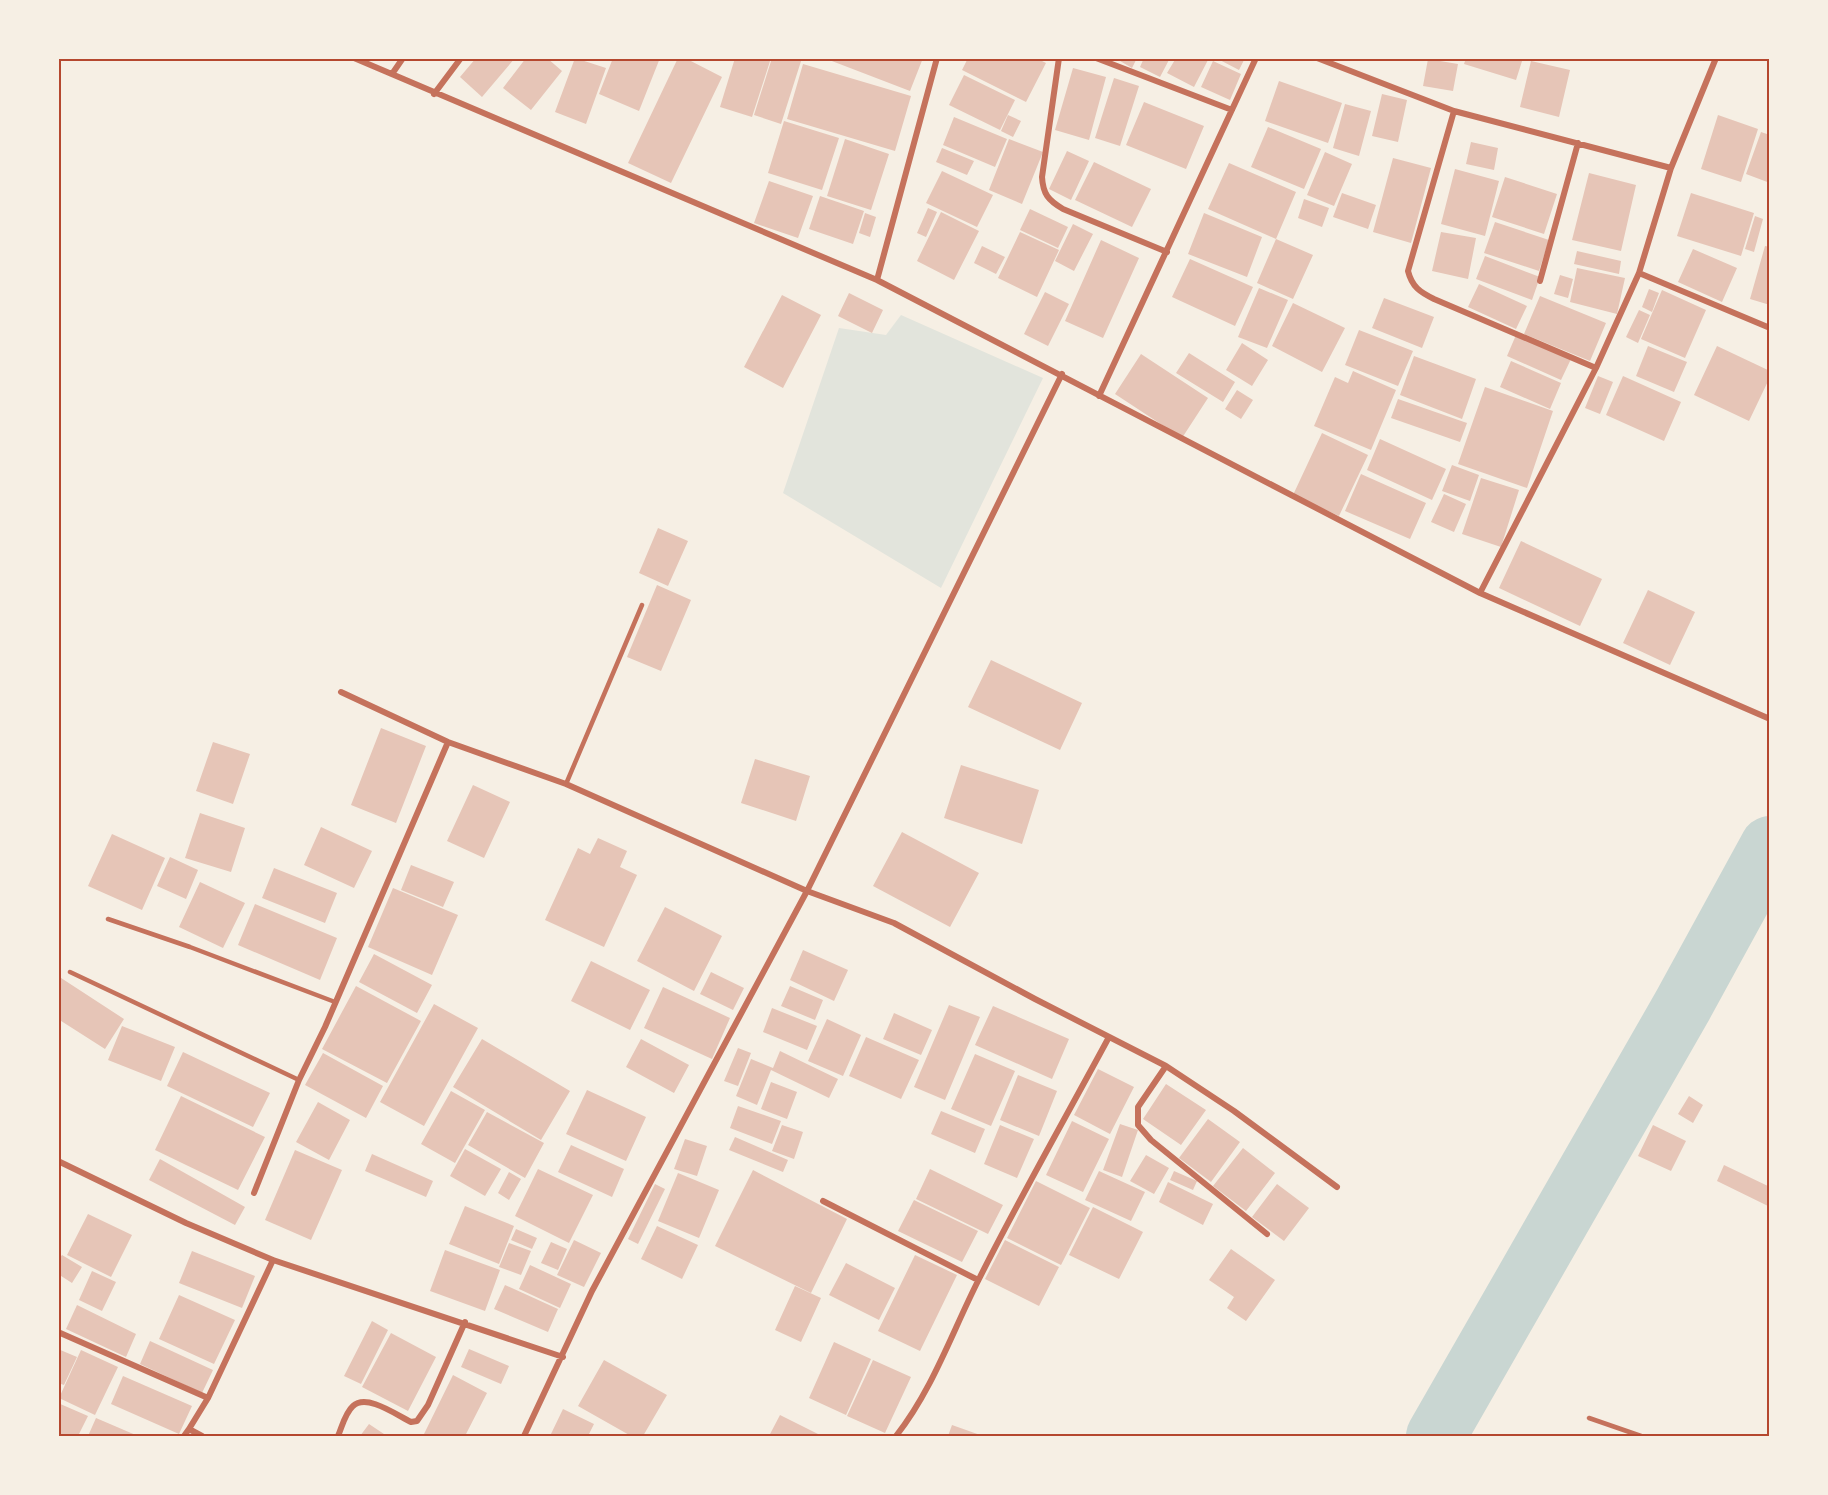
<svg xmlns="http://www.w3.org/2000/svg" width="1828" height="1495" font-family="'DejaVu Sans',sans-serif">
<rect width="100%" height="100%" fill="#f6efe4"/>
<path fill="#e2e4dc" d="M901,315L1043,378L941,588L783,493L839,328L886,335Z"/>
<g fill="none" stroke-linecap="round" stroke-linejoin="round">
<path stroke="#c9d6d2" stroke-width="60" d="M1436,1436L1683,1005L1770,846"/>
</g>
<path fill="#e6c5b7" d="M476,58H515L482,97L460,77Z
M526,58H547L562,71L531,110L503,88Z
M575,58L606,68L586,124L555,112Z
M613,58H660L639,111L599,94Z
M678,58H685L722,77L671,183L628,163Z
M735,58H771L752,117L720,107Z
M772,58H802L781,124L754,115Z
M824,58H923L910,91Z
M968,58H1036L1046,63L1026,102L962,70Z
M1115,58H1137L1132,68Z
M1144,58H1170L1160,77L1140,67Z
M1176,58L1208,60L1194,87L1167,73Z
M1216,58H1245L1239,70Z
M1466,58H1523L1516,80L1464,64Z
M1428,59L1458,64L1453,91L1423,86Z
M1213,61L1241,74L1230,100L1201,87Z
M1531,61L1570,70L1559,117L1520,107Z
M803,64L911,96L895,151L787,119Z
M1073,68L1106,77L1089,140L1055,130Z
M964,75L1015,100L1000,130L949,105Z
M1114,78L1139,86L1120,146L1095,138Z
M1279,81L1342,103L1328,143L1265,121Z
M1382,94L1407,100L1398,142L1372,136Z
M1144,102L1204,126L1186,169L1126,145Z
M1345,104L1371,111L1359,156L1333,148Z
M1008,115L1021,121L1013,137L1001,131Z
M1718,115L1758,129L1741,182L1701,169Z
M954,117L1007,139L995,167L943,145Z
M784,121L839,138L822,190L768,173Z
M1268,127L1321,149L1304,189L1251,167Z
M1761,132L1770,135V183L1746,174Z
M845,139L889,154L871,210L827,196Z
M1009,139L1043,152L1022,204L989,190Z
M1471,142L1498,148L1494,170L1466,164Z
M942,148L974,161L967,175L936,162Z
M1067,151L1089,161L1071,200L1049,189Z
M1325,152L1352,164L1334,206L1307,195Z
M1393,158L1431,168L1411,243L1373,232Z
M1094,162L1151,189L1132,227L1075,200Z
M1229,163L1296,192L1276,239L1313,255L1293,299L1257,283L1276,239L1208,209Z
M1455,169L1499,181L1485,236L1441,224Z
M942,171L993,195L977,227L926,203Z
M1589,173L1636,185L1621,251L1572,240Z
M1505,177L1557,194L1544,234L1492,217Z
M769,181L813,196L798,238L754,223Z
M1342,193L1376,205L1368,229L1333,217Z
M1691,193L1754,213L1741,256L1677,236Z
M820,196L864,211L853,244L809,229Z
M1304,199L1329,208L1322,227L1298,218Z
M928,208L937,212L926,237L917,233Z
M1030,209L1068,227L1058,248L1020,230Z
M941,212L979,231L954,280L917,261Z
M865,213L876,217L870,237L859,233Z
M1204,213L1262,237L1247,277L1188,254Z
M1755,216L1763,219L1754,252L1745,249Z
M1495,222L1549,240L1539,271L1484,253Z
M1073,224L1093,234L1074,271L1055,261Z
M1020,232L1059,250L1037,297L998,278Z
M1441,232L1476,238L1468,279L1432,271Z
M1101,240L1139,258L1103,338L1065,321Z
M982,246L1005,257L996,274L974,263Z
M1765,246L1770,247V305L1750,299Z
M1693,249L1737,268L1722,302L1678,282Z
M1577,251L1621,261L1619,274L1574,264Z
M1485,256L1540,277L1532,300L1476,279Z
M1190,259L1253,287L1235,326L1172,297Z
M1577,268L1625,278L1617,314L1570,302Z
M1560,275L1573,279L1568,298L1554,294Z
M1479,284L1527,306L1516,329L1468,307Z
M1259,288L1288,300L1267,348L1238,337Z
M1649,289L1659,293L1652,312L1642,307Z
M1662,290L1706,310L1685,358L1641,339Z
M1045,292L1069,304L1048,346L1024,334Z
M849,293L883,310L872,333L838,316Z
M782,295L821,315L783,388L744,367Z
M1540,296L1606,323L1590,361L1524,334Z
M1384,298L1434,317L1422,348L1372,328Z
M1293,303L1345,328L1322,372L1272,346Z
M1639,310L1650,315L1638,343L1626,337Z
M1359,330L1413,351L1398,386L1345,365Z
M1516,335L1571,359L1561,380L1507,356Z
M1242,343L1268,360L1252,386L1226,370Z
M1648,346L1687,362L1674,392L1636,376Z
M1717,346L1770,371V377L1749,421L1694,395Z
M1189,353L1235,382L1223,402L1176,373Z
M1141,354L1208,398L1182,438L1115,394Z
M1414,356L1476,379L1462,419L1400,395Z
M1511,361L1561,383L1550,409L1500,387Z
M1353,371L1396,390L1371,450L1314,426L1335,377L1348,383Z
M1598,376L1613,382L1600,414L1585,408Z
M1623,376L1681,402L1664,441L1606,415Z
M1485,387L1553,411L1527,488L1458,464Z
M1237,390L1253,400L1241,419L1225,409Z
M1398,399L1467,423L1460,442L1391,418Z
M1322,433L1368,455L1339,516L1293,495Z
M1380,439L1446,469L1432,500L1367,470Z
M1452,465L1479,475L1470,501L1442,491Z
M1361,474L1426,503L1410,539L1345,511Z
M1481,478L1519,490L1501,547L1462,534Z
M1444,494L1466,504L1454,532L1431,522Z
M658,528L688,541L668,586L639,573Z
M1521,541L1602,579L1580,626L1499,588Z
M657,585L691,600L661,671L627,657Z
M1648,590L1695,612L1670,665L1623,643Z
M991,660L1082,703L1060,750L968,707Z
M381,728L426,746L396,823L351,805Z
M213,742L250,754L233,804L196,791Z
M755,759L810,776L796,821L741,803Z
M961,765L1039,790L1022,844L944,818Z
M473,785L510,802L484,858L447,841Z
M200,813L245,828L231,872L185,858Z
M321,827L372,851L354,888L304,865Z
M902,832L979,873L950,927L873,886Z
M112,834L165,858L142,910L88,886Z
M598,838L627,851L620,867L637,875L604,947L545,920L578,848L590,854Z
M170,857L198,870L186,899L157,886Z
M411,865L454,882L443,907L401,890Z
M274,868L337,893L325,923L262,898Z
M200,882L245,903L223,948L179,927Z
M393,888L458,915L432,975L368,947Z
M255,904L337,938L320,980L238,945Z
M665,907L722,936L694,991L637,961Z
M803,950L848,970L834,1001L790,980Z
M374,954L432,985L417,1013L359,982Z
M591,961L650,990L630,1030L571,1001Z
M711,972L744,988L733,1010L700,994Z
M58,976L124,1019L105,1049L58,1019Z
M356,986L421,1021L387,1083L322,1049Z
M790,986L823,1000L815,1020L781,1006Z
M663,987L730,1018L712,1059L644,1028Z
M434,1004L478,1028L424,1126L380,1102Z
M949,1005L980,1017L945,1100L914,1087Z
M993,1006L1069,1039L1052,1079L975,1045Z
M772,1008L817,1026L807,1050L763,1032Z
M894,1013L932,1030L921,1055L883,1039Z
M827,1019L861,1035L843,1076L808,1061Z
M122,1026L175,1047L161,1081L108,1060Z
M866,1037L919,1060L901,1099L849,1076Z
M482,1039L570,1091L541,1140L453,1087Z
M641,1039L689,1065L674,1093L626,1067Z
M738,1048L751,1053L738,1086L724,1081Z
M780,1051L838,1079L829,1098L771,1070L757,1105L736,1096L751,1059L773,1068Z
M183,1052L270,1093L253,1127L167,1086Z
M323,1053L383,1086L366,1118L305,1085Z
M975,1054L1015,1071L991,1126L951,1109Z
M1098,1069L1134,1087L1110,1134L1074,1115Z
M1018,1075L1057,1091L1039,1136L1000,1120Z
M771,1082L797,1092L787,1119L761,1109Z
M1166,1084L1206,1110L1181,1145L1143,1119Z
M587,1090L646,1117L626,1161L566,1134Z
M451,1091L485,1110L455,1163L421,1144Z
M181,1096L265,1137L238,1190L155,1150Z
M1689,1096L1703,1105L1693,1123L1678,1114Z
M318,1102L350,1120L329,1160L296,1142Z
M738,1106L781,1121L772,1144L730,1128Z
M941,1111L985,1129L975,1153L931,1134Z
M487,1112L544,1143L525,1178L468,1145Z
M1208,1119L1240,1142L1211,1182L1179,1158Z
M1072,1121L1109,1139L1083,1192L1046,1175Z
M1120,1124L1138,1130L1122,1177L1103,1170Z
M782,1125L803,1132L794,1159L772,1151Z
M1000,1125L1034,1139L1017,1178L984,1164Z
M1653,1125L1686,1141L1671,1171L1638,1156Z
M735,1137L788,1160L783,1172L729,1150Z
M685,1139L707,1146L697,1176L674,1169Z
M571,1145L624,1169L612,1197L558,1172Z
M1243,1148L1275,1173L1246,1211L1213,1186Z
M465,1149L501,1169L485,1196L450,1176Z
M295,1150L342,1170L311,1240L265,1220Z
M372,1154L433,1181L426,1197L365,1171Z
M1146,1155L1169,1168L1154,1194L1130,1181Z
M160,1159L245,1207L235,1225L149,1180Z
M1724,1165L1770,1187L1768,1206L1717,1181Z
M538,1169L593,1195L569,1243L515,1216Z
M930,1169L1003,1205L988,1234L916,1199Z
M753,1170L847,1219L811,1293L715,1246Z
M1099,1171L1145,1192L1131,1221L1085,1200Z
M1174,1171L1197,1181L1193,1190L1170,1180Z
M509,1172L521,1179L509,1200L498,1193Z
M678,1173L719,1190L699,1238L658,1221Z
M1036,1181L1090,1208L1061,1265L1007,1238Z
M1168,1182L1213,1204L1203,1225L1159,1202Z
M655,1184L665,1189L638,1244L628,1239Z
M1277,1184L1309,1208L1284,1241L1252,1217Z
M914,1200L978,1231L962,1262L898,1231Z
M465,1206L514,1226L499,1264L449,1244Z
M1093,1207L1143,1232L1119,1279L1069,1255Z
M88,1214L132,1235L111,1277L67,1255Z
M657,1226L698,1245L682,1279L641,1259Z
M516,1229L537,1238L532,1249L511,1240Z
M574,1240L601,1253L584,1287L557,1275Z
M1005,1240L1059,1267L1039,1306L985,1279Z
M551,1242L567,1249L558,1270L541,1263Z
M509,1243L531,1251L521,1275L499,1267Z
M1231,1249L1275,1280L1246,1321L1227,1308L1234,1297L1209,1280Z
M445,1250L500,1270L485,1311L430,1291Z
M192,1251L255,1276L242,1308L179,1283Z
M62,1255L82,1267L72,1283L58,1274V1260Z
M915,1255L957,1275L920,1351L878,1331Z
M846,1263L895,1288L879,1320L829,1295Z
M530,1265L571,1284L560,1308L519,1289Z
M92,1271L116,1282L102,1311L79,1300Z
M505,1285L558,1309L548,1332L494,1309Z
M795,1286L821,1298L801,1342L775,1330Z
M179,1295L235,1320L214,1364L159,1339Z
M77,1305L136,1334L126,1357L66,1329Z
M372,1321L388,1330L361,1384L344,1376Z
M391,1333L436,1357L408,1411L362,1387Z
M150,1341L213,1370L202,1393L140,1364Z
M834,1342L871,1359L846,1415L809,1398Z
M58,1349L77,1357L64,1385L58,1383Z
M469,1349L509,1366L501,1384L461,1367Z
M81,1350L118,1367L95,1415L59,1398Z
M604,1360L667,1395L643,1436H631L578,1406Z
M873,1360L911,1377L885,1433L847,1416Z
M453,1375L487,1393L465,1436H430L424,1434Z
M123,1376L192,1406L179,1434L111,1404Z
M58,1403L88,1416L78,1436H58Z
M563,1409L594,1424L588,1436H550Z
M780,1415L822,1436H769Z
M96,1418L138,1436H88Z
M369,1424L387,1436H360Z
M952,1425L983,1436H948Z"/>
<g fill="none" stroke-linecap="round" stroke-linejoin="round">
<path stroke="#c5725c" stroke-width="4.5" d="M566,784L642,605
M108,919L190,947L335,1002
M70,972L299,1080
M1589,1418L1641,1436"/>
<path stroke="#c5725c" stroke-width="6" d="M354,58L877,280L1480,593L1770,719
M1059,58L1042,177C1043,194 1048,200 1063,209L1167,252
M1096,58L1232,110
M1317,58L1454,111L1671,168
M392,74L403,58
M434,94L461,58
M1454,111L1408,271C1412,287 1420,292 1434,299L1596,368
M1639,273L1770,328
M877,280L937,58
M1540,281L1578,143
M1099,396L1256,58
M1480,593L1596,368L1639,273L1671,168L1716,58
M341,692L448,742L566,784L807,891L894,923L1035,999L1166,1066L1234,1111L1337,1187
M1166,1066L1138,1107V1125L1151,1140L1267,1234
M58,1161L186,1223L273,1260L563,1357
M254,1193L299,1080L325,1027L448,742
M823,1201L978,1280
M58,1332L208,1398
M184,1436L189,1429
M202,1436L189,1429L208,1398L273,1260
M338,1436C342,1427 345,1413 353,1406C367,1393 398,1416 411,1422L417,1421L428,1405L465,1322
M524,1436L592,1291L807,891L1062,374
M896,1436C933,1389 952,1332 979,1279C1020,1197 1066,1117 1109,1037"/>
</g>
<rect width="1828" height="1495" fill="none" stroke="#f6efe4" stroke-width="120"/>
<rect x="60" y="60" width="1708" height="1375" fill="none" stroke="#b5482f" stroke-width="2"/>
</svg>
